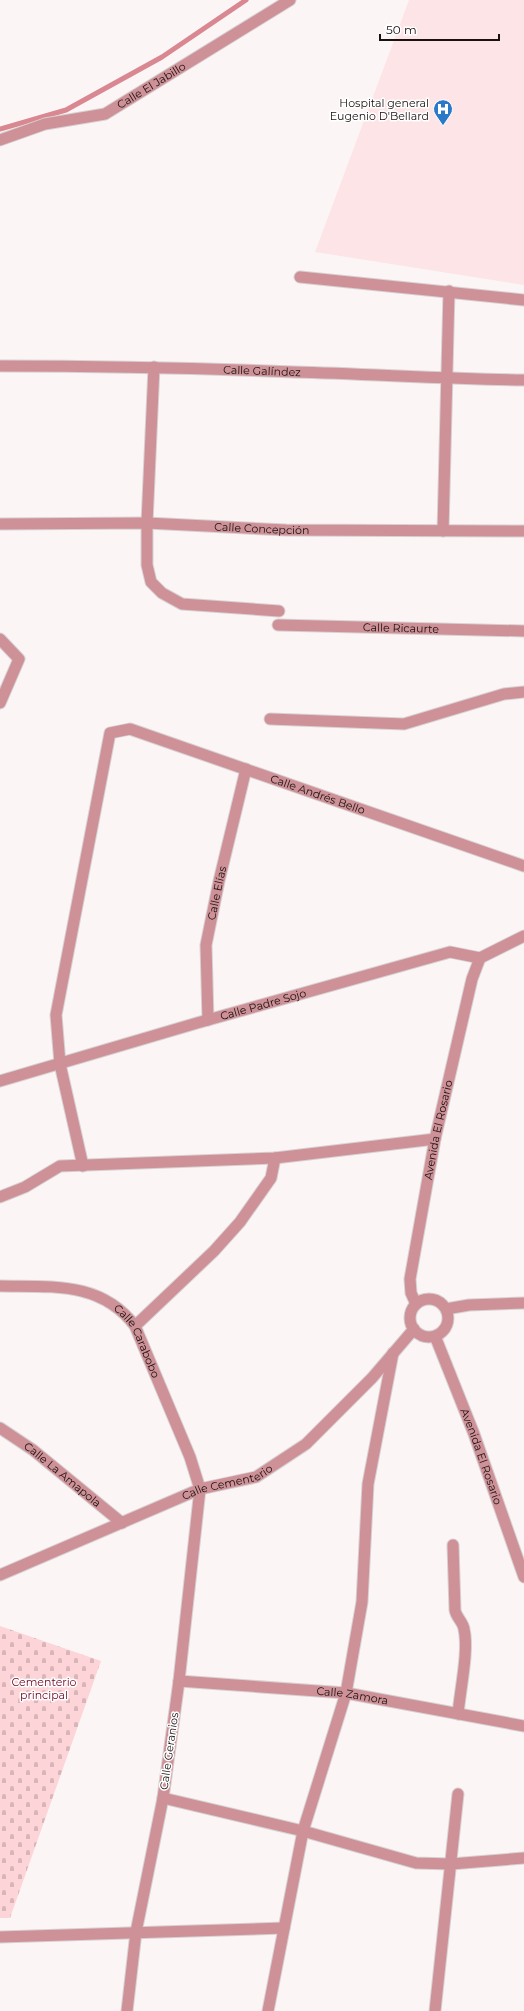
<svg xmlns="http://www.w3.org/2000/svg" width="524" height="2011" font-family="Montserrat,sans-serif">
<defs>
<pattern id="cemetery-stones" width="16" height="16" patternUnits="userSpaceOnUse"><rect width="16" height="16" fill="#fdd4d7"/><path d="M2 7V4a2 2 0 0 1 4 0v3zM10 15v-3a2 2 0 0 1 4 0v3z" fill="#d8b5b8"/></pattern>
</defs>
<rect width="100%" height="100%" fill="#fcf5f6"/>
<path fill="#fde4e6" d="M409,0H524V285L315,252Z"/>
<path fill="url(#cemetery-stones)" d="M0,1626L101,1661L10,1918H0Z"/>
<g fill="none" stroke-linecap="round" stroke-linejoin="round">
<path stroke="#d98790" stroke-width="5" d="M0,129L66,110L162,57L246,0"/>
<defs>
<g id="minor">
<path id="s1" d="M0,140L45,124L105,114L290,0"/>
<path d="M300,277L524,300"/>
<path id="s2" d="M0,366C98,366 196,368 294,372C371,374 447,379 524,380"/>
<path d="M154,367L147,523V565L151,582L162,593L182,604L279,611"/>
<path id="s3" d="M0,524L147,523L286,530L524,531"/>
<path d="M443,531L449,291"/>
<path id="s4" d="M278,625L524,631"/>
<path d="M0,639L19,659L0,703"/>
<path d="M270,719L404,724L504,694L524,692"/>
<path id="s5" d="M208,1020L206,945L219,881L246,769"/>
<path id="s6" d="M0,1081L197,1023L450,952L480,958L524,936"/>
<path id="s7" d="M83,1166L60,1064L56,1015L110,733L130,729L524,866"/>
<path d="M0,1197L25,1187L60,1166L275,1158L435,1139"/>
<path id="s8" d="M0,1286C51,1287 101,1281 135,1326L190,1457L200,1489L179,1681L163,1798L136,1932L127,2011"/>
<circle cx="429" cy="1318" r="19"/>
<path id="s9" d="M416,1304L411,1293L410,1279L435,1139L472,979L480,958"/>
<path d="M446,1309L469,1305L524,1303"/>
<path d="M135,1326L214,1251L240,1222L271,1178L275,1158"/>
<path id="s10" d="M435,1336L474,1434L524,1577"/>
<path id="s11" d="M0,1428L33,1450L122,1523"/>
<path d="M453,1545L455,1610C456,1617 463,1622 464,1629C469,1651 460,1690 458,1714"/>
<path id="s12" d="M0,1575L200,1489L256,1477L306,1444L372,1378L414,1329"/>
<path id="s13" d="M179,1681L346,1693L524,1726"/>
<path d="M163,1798L303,1831L416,1863L451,1864L524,1858"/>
<path d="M0,1937L284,1928"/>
<path d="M268,2011L303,1831L346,1693L362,1602L368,1484L393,1353"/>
<path d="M435,2011L458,1794"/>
</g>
</defs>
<use href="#minor" stroke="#d8d0d1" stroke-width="13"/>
<use href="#minor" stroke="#cd9197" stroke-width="11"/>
</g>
<defs>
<symbol id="hospital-pin" viewBox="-11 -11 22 30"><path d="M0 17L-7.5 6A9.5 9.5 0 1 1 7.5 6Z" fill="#2979c8" stroke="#fff"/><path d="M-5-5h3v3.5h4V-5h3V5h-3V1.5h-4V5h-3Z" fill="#fff"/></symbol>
</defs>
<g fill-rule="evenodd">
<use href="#hospital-pin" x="432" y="98" width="22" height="30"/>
</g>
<g text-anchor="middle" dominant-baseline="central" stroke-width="3" stroke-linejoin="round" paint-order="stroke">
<g font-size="11" fill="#1a1010" stroke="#fff">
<text stroke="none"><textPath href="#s1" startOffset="163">Calle El Jabillo</textPath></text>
<text stroke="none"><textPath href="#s2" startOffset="262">Calle Galíndez</textPath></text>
<text stroke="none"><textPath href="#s3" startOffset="262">Calle Concepción</textPath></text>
<text stroke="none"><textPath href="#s4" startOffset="123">Calle Ricaurte</textPath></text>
<text stroke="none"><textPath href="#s7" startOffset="660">Calle Andrés Bello</textPath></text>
<text stroke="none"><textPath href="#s5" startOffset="128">Calle Elías</textPath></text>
<text stroke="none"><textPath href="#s6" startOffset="274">Calle Padre Sojo</textPath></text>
<text stroke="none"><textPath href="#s9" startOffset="178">Avenida El Rosario</textPath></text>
<text stroke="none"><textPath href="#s8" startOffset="161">Calle Carabobo</textPath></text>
<text stroke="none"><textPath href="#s10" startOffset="129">Avenida El Rosario</textPath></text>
<text stroke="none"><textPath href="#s11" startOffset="78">Calle La Amapola</textPath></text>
<text stroke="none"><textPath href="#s12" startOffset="246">Calle Cementerio</textPath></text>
<text stroke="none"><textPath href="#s13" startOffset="174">Calle Zamora</textPath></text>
<text transform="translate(169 1751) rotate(-82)">Calle Geranios</text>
</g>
<g font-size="11" fill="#1a1010" stroke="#fff" text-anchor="end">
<text x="429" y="103">Hospital general<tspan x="429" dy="13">Eugenio D'Bellard</tspan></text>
</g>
<g font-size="11" fill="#6a0423" stroke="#fff">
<text x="44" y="1682">Cementerio<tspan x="44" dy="13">principal</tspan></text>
</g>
</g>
<path d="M380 34v6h119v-6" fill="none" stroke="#1a1010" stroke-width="2"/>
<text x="386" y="34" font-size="12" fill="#1a1010" stroke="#ffffff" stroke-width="3" paint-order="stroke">50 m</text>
</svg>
